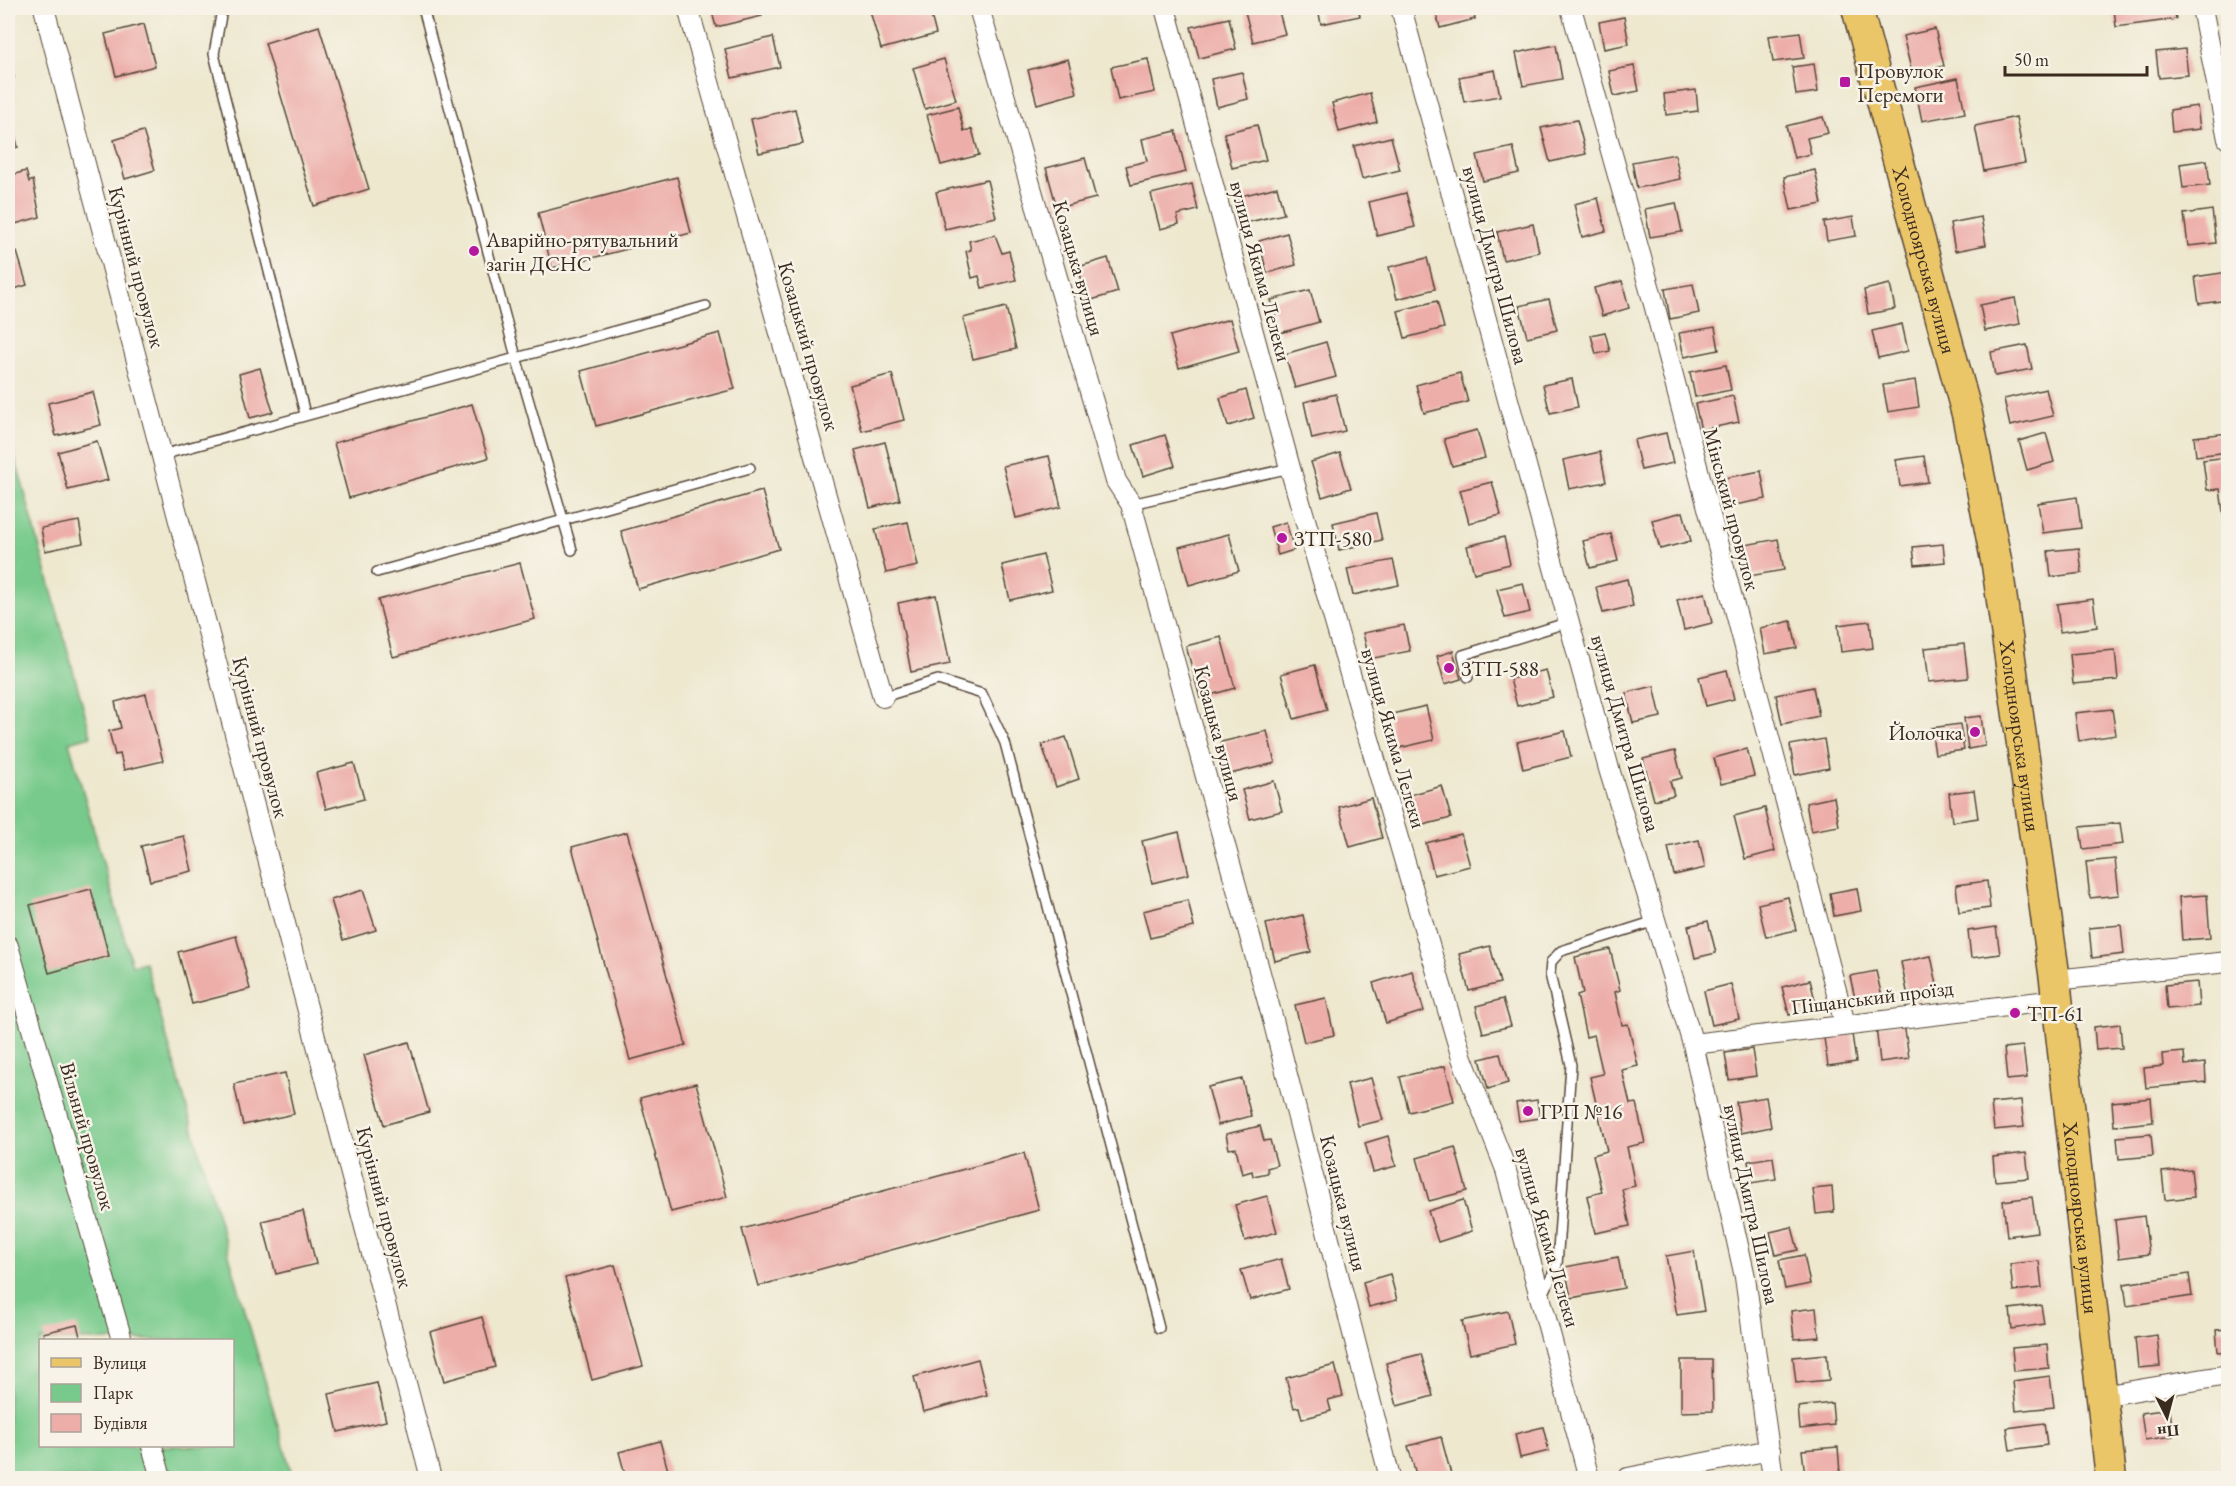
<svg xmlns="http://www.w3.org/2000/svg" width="2236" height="1486" font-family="'EB Garamond',serif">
<rect width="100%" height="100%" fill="#f7f3e8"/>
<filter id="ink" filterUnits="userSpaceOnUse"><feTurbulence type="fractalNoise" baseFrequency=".0167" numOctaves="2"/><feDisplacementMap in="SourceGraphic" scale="12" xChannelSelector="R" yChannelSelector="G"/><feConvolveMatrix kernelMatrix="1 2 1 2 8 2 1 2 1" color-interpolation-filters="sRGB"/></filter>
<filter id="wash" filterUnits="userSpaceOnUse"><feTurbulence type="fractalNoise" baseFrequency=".008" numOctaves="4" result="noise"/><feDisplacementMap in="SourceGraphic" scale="24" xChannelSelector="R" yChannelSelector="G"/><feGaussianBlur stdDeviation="1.35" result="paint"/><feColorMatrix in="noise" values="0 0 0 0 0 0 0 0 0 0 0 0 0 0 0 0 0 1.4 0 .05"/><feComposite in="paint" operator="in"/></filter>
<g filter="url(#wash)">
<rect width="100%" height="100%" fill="#eee8cf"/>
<path fill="#78ca8c" stroke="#5a7a55" stroke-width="1.5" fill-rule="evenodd" d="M8,431L91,736L69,742L132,965L145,962L293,1478H8ZM40,1340H232V1446H40Z"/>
<g id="blocks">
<path fill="#edaea9" d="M711,8H760L762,16L716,27Z
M881,8H929L936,34L881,49L870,11Z
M1244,8H1278L1285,34L1253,42Z
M1318,8H1358L1360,16L1321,24Z
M1435,8H1473L1475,19L1440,28Z
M2114,8H2174L2176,19L2116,27Z
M1624,17L1629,44L1604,49L1599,22Z
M1229,18L1236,49L1199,58L1191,27Z
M144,24L155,66L116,76L105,34Z
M319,26L369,189L314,206L265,43Z
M1935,29L1944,66L1912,73L1903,36Z
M1800,32L1804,58L1773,62L1769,36Z
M773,37L780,67L732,78L725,49Z
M1556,45L1562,79L1523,86L1516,53Z
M2185,49L2188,75L2159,78L2156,52Z
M8,53L14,78L8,80Z
M944,59L956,100L925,109L913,68Z
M1068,59L1077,93L1037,104L1028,70Z
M1148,59L1155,92L1118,100L1111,67Z
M1814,64L1818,92L1796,95L1792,67Z
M1634,66L1639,91L1614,96L1609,71Z
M1495,70L1500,96L1464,102L1459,77Z
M1242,72L1248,99L1217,107L1211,79Z
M1958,78L1965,113L1922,121L1915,87Z
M1696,90L1698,111L1666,115L1664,94Z
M1370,93L1377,122L1339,132L1332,103Z
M2197,106L2200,129L2172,132L2170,110Z
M958,107L964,131L972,129L979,155L941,165L927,115Z
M795,109L803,144L759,153L751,119Z
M8,110L18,147L8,150Z
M1823,117L1828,133L1807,138L1811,154L1794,158L1786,126Z
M2016,117L2025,163L1984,171L1975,126Z
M1577,120L1586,154L1550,162L1541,128Z
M1257,125L1266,160L1232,168L1224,133Z
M143,131L155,170L125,179L114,140Z
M1176,131L1186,172L1131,185L1126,166L1147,161L1142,139Z
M1391,137L1400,170L1362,179L1354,146Z
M1513,147L1519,173L1483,181L1477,155Z
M1675,154L1680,179L1637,188L1632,162Z
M1085,158L1096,198L1057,208L1046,168Z
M2207,160L2210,185L2183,188L2180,164Z
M1815,170L1822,204L1791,210L1784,177Z
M26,171L29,182L33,180L40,217L8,226V176Z
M677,177L691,233L552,268L538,213Z
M987,180L996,217L945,229L936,192Z
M1192,184L1198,210L1177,215L1179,224L1160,229L1151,194Z
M1277,187L1284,214L1244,223L1237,197Z
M1406,193L1415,227L1377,236L1369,202Z
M1598,198L1606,231L1582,237L1574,204Z
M1676,203L1682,232L1650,237L1645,209Z
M2212,210L2216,243L2188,246L2184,214Z
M1853,217L1856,236L1827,241L1824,222Z
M1981,217L1986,245L1955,251L1950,223Z
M1533,224L1539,252L1503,260L1497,232Z
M1287,233L1296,265L1267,273L1259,241Z
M995,235L1002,253L1009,251L1016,280L982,288L979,276L972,278L966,251L971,250L969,241Z
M17,252L27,285L8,291V255Z
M1108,258L1118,292L1088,301L1078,267Z
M1427,258L1435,289L1397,299L1389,267Z
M2228,272V300L2199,304L2195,277Z
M1622,281L1629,308L1602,316L1594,288Z
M1693,284L1699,313L1670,319L1665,289Z
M1890,284L1895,309L1868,314L1864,290Z
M1310,290L1319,322L1280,333L1271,300Z
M2015,298L2020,324L1985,331L1980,305Z
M1549,299L1557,330L1527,337L1519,306Z
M1437,301L1444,328L1405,338L1398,311Z
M1006,307L1016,349L973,359L963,318Z
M1230,319L1239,351L1179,368L1170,336Z
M1902,324L1908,351L1878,358L1872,331Z
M1715,327L1719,350L1684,357L1679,333Z
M1605,332L1610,351L1596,354L1591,335Z
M720,333L735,389L596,426L581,371Z
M1326,342L1336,377L1295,388L1285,354Z
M2027,345L2032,369L1995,376L1991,352Z
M1726,365L1731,390L1695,397L1690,372Z
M260,368L273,412L250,418L239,374Z
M1460,373L1468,402L1424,413L1416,385Z
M892,374L904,420L862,431L850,385Z
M1572,379L1578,407L1550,413L1543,385Z
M1915,380L1919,407L1888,412L1883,385Z
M2046,389L2053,416L2010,426L2004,399Z
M1246,390L1254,418L1228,426L1220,398Z
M93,392L101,425L56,436L48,403Z
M1336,394L1345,431L1312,439L1304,402Z
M1733,396L1739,422L1701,430L1695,404Z
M472,404L488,458L349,498L334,443Z
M1477,430L1485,458L1452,466L1444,439Z
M1666,433L1673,463L1641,470L1634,440Z
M2046,433L2054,462L2027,470L2019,441Z
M2228,433V452L2196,456L2194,437Z
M1165,435L1175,466L1143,476L1133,445Z
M97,441L108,480L68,490L58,452Z
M885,442L900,500L870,508L855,450Z
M1600,452L1606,482L1569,489L1563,460Z
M1340,453L1351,488L1322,497L1311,462Z
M1049,456L1061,507L1016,518L1003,466Z
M1924,456L1928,482L1900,486L1896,460Z
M2228,457V526L2225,527L2220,489L2207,490L2203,460Z
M1761,471L1766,499L1724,507L1719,479Z
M1492,482L1501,515L1469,523L1460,490Z
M762,491L779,549L638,589L621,531Z
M2077,497L2081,528L2043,533L2038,503Z
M1683,512L1691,541L1660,549L1652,520Z
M1376,513L1382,540L1339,550L1333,523Z
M79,521L83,543L45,551L41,528Z
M908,522L918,566L886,573L875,529Z
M1286,522L1294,550L1278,555L1270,527Z
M1229,534L1239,571L1189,585L1179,547Z
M1611,534L1618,561L1590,568L1583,541Z
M1504,537L1510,564L1474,573L1467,546Z
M1778,539L1784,570L1744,577L1739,546Z
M1943,544L1945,562L1915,565L1913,547Z
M2079,548L2082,573L2051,577L2048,551Z
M1043,555L1052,590L1010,600L1002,565Z
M1393,560L1399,585L1353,595L1347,569Z
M520,563L535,619L393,657L378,600Z
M1627,579L1633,606L1603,613L1596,587Z
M1523,583L1530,612L1505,618L1497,589Z
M1705,593L1712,623L1684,630L1677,600Z
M936,595L950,664L911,672L898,603Z
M2093,599L2097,627L2060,632L2057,604Z
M1791,621L1797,648L1765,654L1760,628Z
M1870,621L1873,648L1841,652L1838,625Z
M1404,625L1410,651L1369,659L1363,633Z
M1221,637L1235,688L1200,698L1186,646Z
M1964,644L1968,678L1929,682L1925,648Z
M2115,650L2118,680L2073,684L2070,654Z
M1453,651L1461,679L1445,684L1437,656Z
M1315,665L1327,710L1294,719L1281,674Z
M1546,670L1553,697L1517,706L1510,679Z
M1727,670L1734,699L1706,706L1699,677Z
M1654,686L1661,717L1633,723L1626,693Z
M1813,687L1819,716L1782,724L1776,695Z
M146,694L163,761L124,770L120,754L115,755L109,731L121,728L115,702Z
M1426,706L1434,740L1395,749L1388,715Z
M2112,709L2116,735L2079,741L2075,713Z
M1981,716L1985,746L1968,749L1964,718Z
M1960,724L1964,750L1935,754L1931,728Z
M1267,731L1275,763L1230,774L1221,742Z
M1565,731L1571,757L1523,769L1517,742Z
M1066,737L1079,779L1056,787L1042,745Z
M1824,739L1829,768L1795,775L1790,745Z
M1747,749L1754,776L1721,784L1714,758Z
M1675,751L1682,778L1670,781L1674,795L1654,800L1643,759Z
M354,763L364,799L326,809L316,773Z
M1274,781L1282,811L1250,819L1242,790Z
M1442,786L1451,818L1419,826L1410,795Z
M1974,790L1978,818L1952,822L1949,793Z
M1834,797L1839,826L1811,831L1806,803Z
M1371,798L1382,838L1350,847L1339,807Z
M1765,808L1775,851L1745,859L1734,816Z
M2120,823L2123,844L2083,849L2080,827Z
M627,832L686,1045L630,1060L572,847Z
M1179,832L1189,874L1152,883L1142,841Z
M1461,834L1470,866L1434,875L1426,843Z
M184,836L192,871L150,881L141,846Z
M1699,840L1705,868L1674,875L1668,847Z
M2115,859L2119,895L2090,898L2086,862Z
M1987,881L1990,908L1959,912L1956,885Z
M1857,888L1861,911L1834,916L1830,893Z
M91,889L109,956L49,973L30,905Z
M363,890L376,930L343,940L331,900Z
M2207,895L2210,938L2182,940L2179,897Z
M1788,897L1796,930L1766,937L1758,904Z
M1188,900L1194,927L1150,938L1143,911Z
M1303,915L1311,952L1275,961L1266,924Z
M1708,921L1716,953L1695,958L1688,926Z
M2121,925L2124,954L2092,958L2089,928Z
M1996,927L2000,954L1971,958L1968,931Z
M236,936L250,989L192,1004L178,952Z
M1490,946L1500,983L1469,991L1459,954Z
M1610,949L1620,990L1615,992L1622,1025L1628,1024L1638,1066L1622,1070L1630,1104L1636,1103L1645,1143L1627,1147L1635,1186L1622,1189L1630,1226L1595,1233L1587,1196L1602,1192L1593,1155L1607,1151L1590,1077L1603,1074L1594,1035L1586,1037L1577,995L1583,993L1575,957Z
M1931,956L1939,994L1909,1001L1901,962Z
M1412,971L1424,1011L1386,1023L1373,983Z
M1876,971L1882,997L1856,1003L1850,976Z
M1810,980L1817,1008L1789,1015L1782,987Z
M2197,982L2199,1006L2167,1009L2165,985Z
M1731,984L1739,1019L1712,1025L1704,991Z
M1326,998L1334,1035L1304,1042L1295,1005Z
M1503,999L1511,1026L1483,1033L1476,1006Z
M1904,1023L1909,1058L1880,1062L1876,1027Z
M2120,1024L2122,1048L2096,1050L2094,1027Z
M1852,1034L1856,1062L1828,1066L1824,1038Z
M409,1042L429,1112L384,1125L364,1055Z
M2023,1046L2027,1078L2007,1080L2004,1048Z
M1752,1049L1756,1076L1729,1080L1725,1053Z
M2184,1052L2185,1065L2205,1063L2206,1082L2146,1088L2144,1068L2163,1066L2162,1054Z
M1500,1054L1508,1083L1488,1089L1480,1059Z
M1445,1066L1454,1101L1409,1112L1400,1077Z
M285,1073L294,1114L243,1125L234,1084Z
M1371,1078L1383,1120L1358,1126L1347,1084Z
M1242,1079L1251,1116L1218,1125L1208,1087Z
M696,1083L727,1197L671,1212L640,1098Z
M1766,1097L1771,1127L1741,1133L1736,1102Z
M2151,1098L2153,1122L2114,1126L2112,1102Z
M1537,1100L1540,1118L1519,1121L1516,1103Z
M2021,1100L2024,1127L1994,1130L1991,1103Z
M1260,1126L1264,1141L1270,1140L1277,1165L1267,1168L1268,1173L1253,1176L1252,1171L1242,1174L1236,1148L1229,1149L1226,1134Z
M2151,1134L2153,1156L2119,1159L2117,1137Z
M1388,1136L1396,1166L1373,1172L1365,1143Z
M1455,1147L1467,1191L1429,1201L1417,1158Z
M1024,1153L1039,1210L758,1286L742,1229Z
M2026,1153L2029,1178L1995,1181L1993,1157Z
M1773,1157L1776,1179L1751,1183L1748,1161Z
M2191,1169L2194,1197L2165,1200L2162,1172Z
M1832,1187L1834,1212L1816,1214L1813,1189Z
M1267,1196L1277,1232L1245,1241L1235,1205Z
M2032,1197L2037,1232L2007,1236L2003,1201Z
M1463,1200L1472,1231L1438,1242L1428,1211Z
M303,1211L316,1264L276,1274L262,1221Z
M2144,1216L2149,1254L2119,1258L2115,1220Z
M1792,1227L1798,1250L1776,1255L1770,1232Z
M1694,1251L1704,1311L1677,1315L1666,1256Z
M1804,1255L1810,1284L1785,1289L1779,1260Z
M1618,1257L1624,1288L1571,1298L1565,1267Z
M1281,1259L1289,1289L1250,1300L1241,1270Z
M2039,1261L2042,1288L2013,1291L2010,1264Z
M615,1265L643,1366L592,1380L565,1278Z
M1390,1274L1397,1300L1369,1307L1363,1282Z
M2189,1274L2192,1296L2127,1306L2124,1284Z
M2041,1305L2044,1324L2012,1329L2010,1309Z
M1816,1308L1819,1337L1794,1339L1791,1311Z
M1508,1311L1515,1344L1470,1354L1462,1321Z
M482,1317L495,1367L444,1381L430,1332Z
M77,1325L81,1340H45L43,1333Z
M2228,1329V1351L2218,1352L2216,1330Z
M2157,1335L2160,1366L2138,1368L2135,1338Z
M2047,1345L2049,1368L2014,1371L2012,1348Z
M1421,1354L1433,1396L1397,1406L1386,1363Z
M1827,1354L1829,1380L1796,1383L1793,1357Z
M978,1359L987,1395L923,1412L914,1377Z
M1681,1360H1712L1713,1411L1681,1412Z
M1335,1365L1343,1396L1328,1400L1331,1411L1302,1419L1299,1407L1294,1408L1286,1378Z
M2050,1376L2054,1407L2016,1411L2013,1381Z
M377,1383L386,1421L338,1432L329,1394Z
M1832,1403L1834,1425L1800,1429L1798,1407Z
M2170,1409L2173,1436L2145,1440L2141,1413Z
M2044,1423L2047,1445L2010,1450L2007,1428Z
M1543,1427L1549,1451L1520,1458L1515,1434Z
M1441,1437L1452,1478H1417L1408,1446Z
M660,1441L670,1478H626L619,1452Z
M1838,1447L1840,1473L1805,1476L1802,1450Z"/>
</g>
</g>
<g filter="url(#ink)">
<use href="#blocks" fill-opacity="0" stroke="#564639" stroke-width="1.5"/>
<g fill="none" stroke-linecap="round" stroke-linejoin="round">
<defs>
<path id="lane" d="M228,8L222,10L214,54L305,414
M423,8L516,357L572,550
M162,455L706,306
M1131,504L1290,468
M377,572L750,468
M1468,677L1463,655L1569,622
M883,697L938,680L982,694L1005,743L1159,1328
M1543,1295L1557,1265L1571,1065L1550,974L1551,962L1561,951L1655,921"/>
<path id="street" d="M44,8L431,1478
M688,8L883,697
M979,8L1116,481L1131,504L1273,1020L1390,1478
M1165,8L1290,468L1462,1058L1505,1167L1589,1478
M1401,8L1609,769L1693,1044L1745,1277L1773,1478
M1571,8L1654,304L1845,1024
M2202,8L2228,139
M8,946L122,1340
M2055,980L2228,962
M1693,1044L2057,1000
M2102,1396L2228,1375
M152,1446L161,1478
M1628,1478L1770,1450"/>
<g id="primary">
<path id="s1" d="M1857,8L1967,414L1997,565L2055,980L2111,1478"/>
</g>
</defs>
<use href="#lane" stroke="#564639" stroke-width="12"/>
<use href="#street" stroke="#564639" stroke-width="22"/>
<use href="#primary" stroke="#564639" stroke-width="33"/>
<use href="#lane" stroke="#fff" stroke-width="9"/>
<use href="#street" stroke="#fff" stroke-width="20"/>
<use href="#primary" stroke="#ebc669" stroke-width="30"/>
</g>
</g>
<g fill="#b5179e" stroke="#f7f3e8" stroke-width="2">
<rect x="1839" y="76" width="12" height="12" rx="3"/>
<circle cx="474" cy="251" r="6"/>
<circle cx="1282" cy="538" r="6"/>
<circle cx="1449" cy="668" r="6"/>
<circle cx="1975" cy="732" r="6"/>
<circle cx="2015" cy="1013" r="6"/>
<circle cx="1528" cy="1111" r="6"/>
</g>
<g text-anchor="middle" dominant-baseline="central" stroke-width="5" stroke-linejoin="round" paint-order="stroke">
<g font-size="21" fill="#3b2a1e" stroke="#f7f3e8" text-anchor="start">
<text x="1857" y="70">Провулок<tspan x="1857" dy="24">Перемоги</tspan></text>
<text x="486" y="239">Аварійно-рятувальний<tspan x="486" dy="24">загін ДСНС</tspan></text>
<text x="1294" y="538">ЗТП-580</text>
<text x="1461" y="668">ЗТП-588</text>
<text x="1963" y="732" text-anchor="end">Йолочка</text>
<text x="2027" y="1013">ТП-61</text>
<text x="1540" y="1111">ГРП №16</text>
</g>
<g font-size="21" fill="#3b2a1e" stroke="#f7f3e8">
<text stroke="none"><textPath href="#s1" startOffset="261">Холодноярська вулиця</textPath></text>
<text transform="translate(1496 265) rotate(75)">вулиця Дмитра Шилова</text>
<text transform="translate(137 267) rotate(75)">Курінний провулок</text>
<text transform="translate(1079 268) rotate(74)">Козацька вулиця</text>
<text transform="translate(1261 271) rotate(75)">вулиця Якима Лелеки</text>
<text transform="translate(809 346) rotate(74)">Козацький провулок</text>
<text transform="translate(1732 509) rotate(75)">Мінський провулок</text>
<text transform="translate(1219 733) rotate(75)">Козацька вулиця</text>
<text transform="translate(1626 733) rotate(74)">вулиця Дмитра Шилова</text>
<text stroke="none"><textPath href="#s1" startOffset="747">Холодноярська вулиця</textPath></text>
<text transform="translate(261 737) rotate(75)">Курінний провулок</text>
<text transform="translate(1394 738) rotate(74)">вулиця Якима Лелеки</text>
<text transform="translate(1872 997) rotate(-7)">Піщанський проїзд</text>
<text transform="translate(88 1136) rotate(74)">Вільний провулок</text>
<text transform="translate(1344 1203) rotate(76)">Козацька вулиця</text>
<text transform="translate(1752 1204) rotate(78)">вулиця Дмитра Шилова</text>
<text transform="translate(385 1207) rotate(75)">Курінний провулок</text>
<text stroke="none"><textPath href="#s1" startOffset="1233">Холодноярська вулиця</textPath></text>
<text transform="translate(1548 1237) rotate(74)">вулиця Якима Лелеки</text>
</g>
</g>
<rect width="2236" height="1486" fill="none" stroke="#f7f3e8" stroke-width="30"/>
<rect x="39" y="1339" width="195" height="108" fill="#f7f3e8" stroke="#aca397" stroke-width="1.5"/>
<rect x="51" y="1358" width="30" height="9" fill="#ebc669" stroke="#aca397" stroke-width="1.5"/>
<text x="93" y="1369" font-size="18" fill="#3b2a1e">Вулиця</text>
<rect x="51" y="1384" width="30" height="18" fill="#78ca8c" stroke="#aca397" stroke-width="1.5"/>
<text x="93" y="1399" font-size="18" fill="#3b2a1e">Парк</text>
<rect x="51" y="1414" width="30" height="18" fill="#edaea9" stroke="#aca397" stroke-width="1.5"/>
<text x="93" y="1429" font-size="18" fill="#3b2a1e">Будівля</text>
<g transform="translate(2167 1417) rotate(174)" stroke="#f7f3e8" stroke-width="4.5" paint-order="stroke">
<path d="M0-4.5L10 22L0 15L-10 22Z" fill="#3b2a1e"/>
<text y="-9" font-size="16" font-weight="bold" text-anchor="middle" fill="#3b2a1e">Пн</text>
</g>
<path d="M2005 66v9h142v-9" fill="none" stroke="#3b2a1e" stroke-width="3"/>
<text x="2014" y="66" font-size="18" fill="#3b2a1e" stroke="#f7f3e8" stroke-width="4.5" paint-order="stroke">50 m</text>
</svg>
